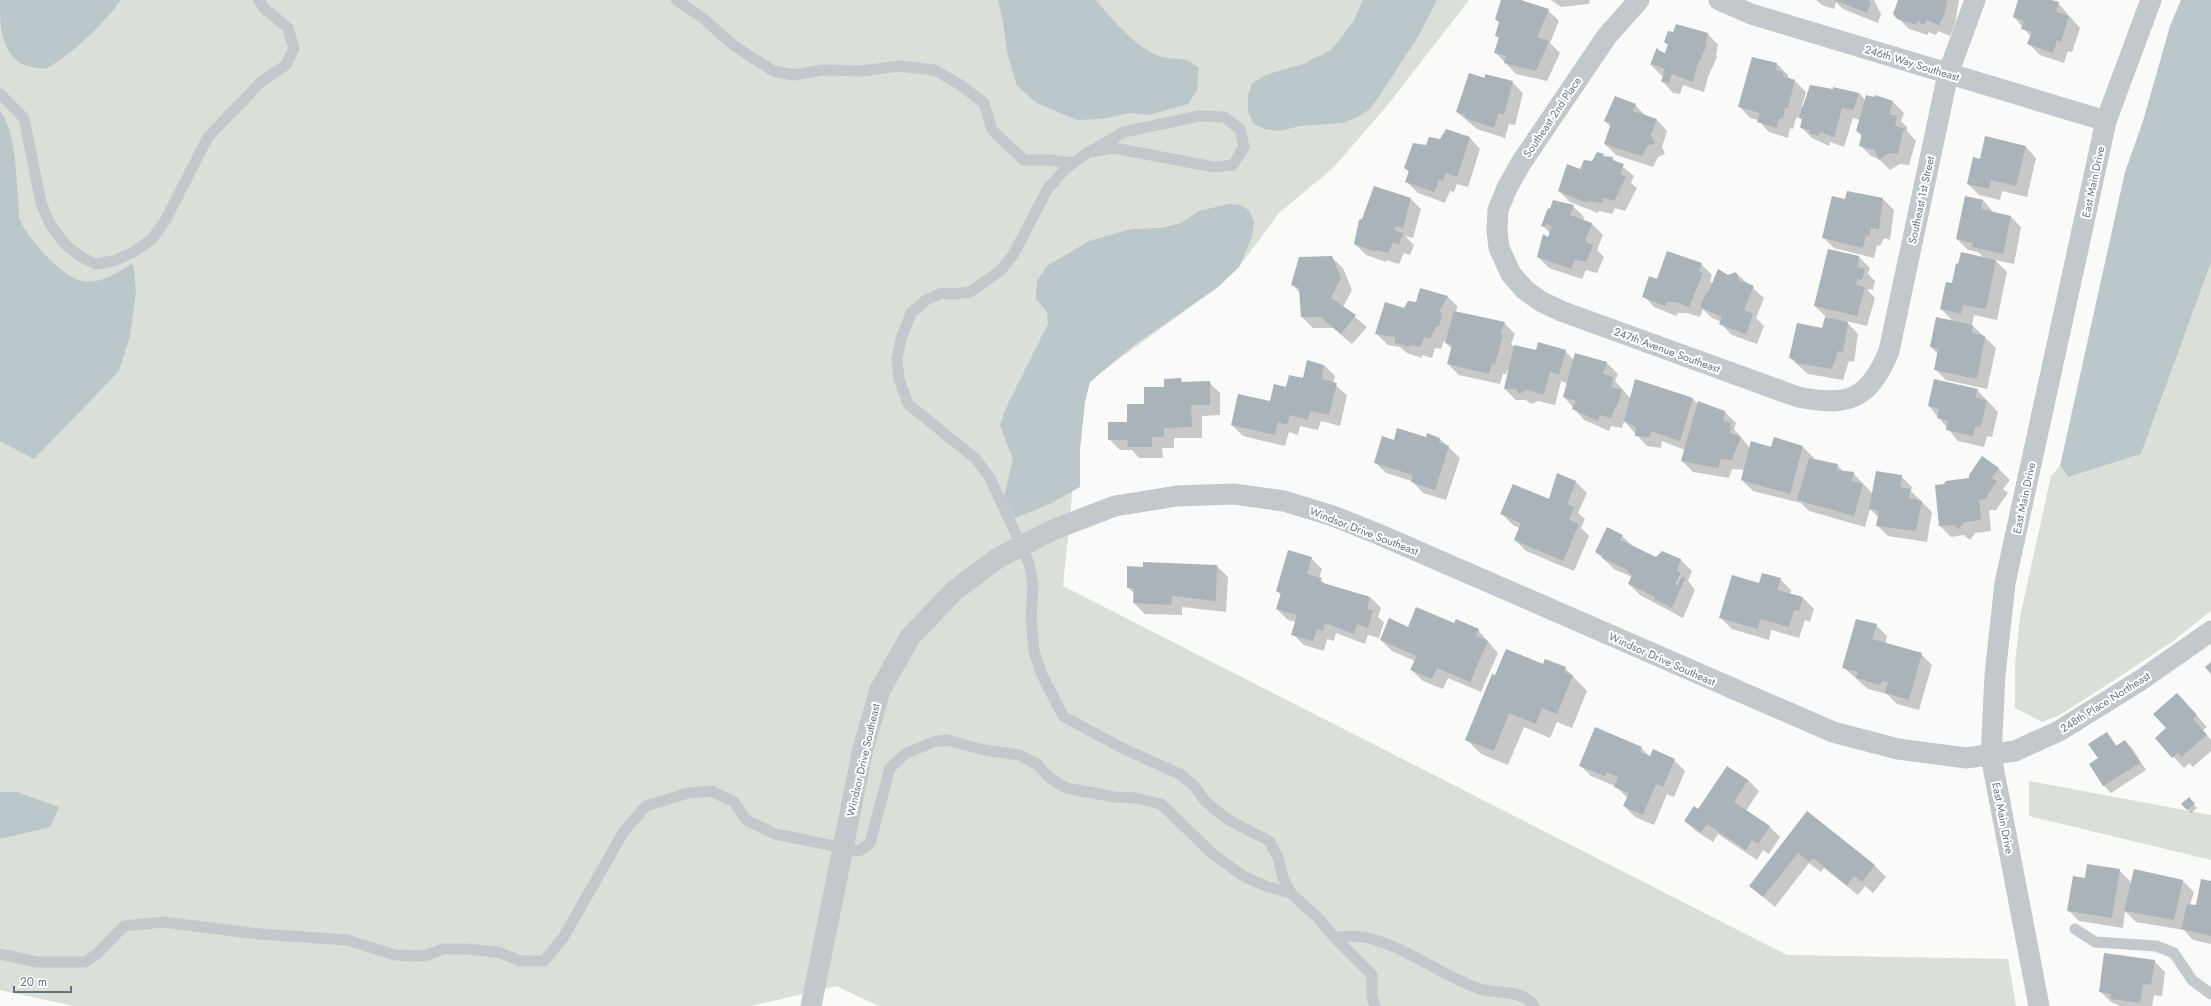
<svg xmlns="http://www.w3.org/2000/svg" width="2211" height="1006" font-family="Jost,sans-serif">
<rect width="100%" height="100%" fill="#fafaf8"/>
<path fill="#dadfd7" d="M0,0H1469L1386,107L1333,168L1279,213L1239,267L1218,287L1083,385L1063,586L1787,955L2008,959L2016,1006H879L836,986L751,1006H74L0,990Z
M2211,263V611L2173,641L2116,679L2058,716L2042,722L2015,708V665L2020,617L2051,476L2060,466L2070,477L2141,454Z
M2029,781L2211,815V860L2029,816Z"/>
<path fill="#bbc7cb" d="M0,0H121C100,28 75,51 46,69C39,68 28,67 22,64C0,51 0,23 0,0Z
M998,0H1096C1110,17 1140,52 1162,57C1180,61 1182,55 1199,68L1197,90L1188,104L1148,115L1130,113L1102,119L1077,120L1037,103L1017,86L1007,52L1003,22Z
M1363,0H1437L1419,35L1380,95L1370,109L1356,118L1342,123L1300,126L1280,131L1264,129L1253,123L1248,112V96L1252,83L1268,74L1303,64L1331,50L1353,22Z
M2181,0H2211V263L2141,454L2069,477L2060,466L2125,172L2143,121L2170,26Z
M0,111C15,129 16,173 18,196C19,203 18,214 20,220C27,238 63,278 82,281C99,285 119,272 133,263L136,291L130,336L119,371L34,459L0,441Z
M1229,204L1239,205L1249,210L1254,222L1252,237L1239,267L1218,287L1133,346L1090,382L1085,402L1080,450V487L1050,504L1015,518L1004,497L1013,459L1000,425L1006,408L1048,324L1047,312L1036,299L1037,281L1047,266L1089,241L1132,229L1161,228L1181,223L1199,211Z
M0,792H17L59,807L50,827L0,839Z"/>
<path fill="#0003" d="M1502,0H1518L1548,10L1559,21L1550,43L1560,53L1547,81L1516,74L1495,52L1500,39L1496,36L1500,23L1496,19Z
M1551,0H1590L1589,4L1561,7Z
M1816,0H1874L1881,14L1878,23L1843,9L1836,2L1834,9L1822,5Z
M1900,0H1959L1955,24L1950,36L1938,31L1936,35L1928,32V35L1909,29L1894,14Z
M2019,0H2049L2058,3L2080,28L2072,52L2068,51L2064,63L2040,55L2029,44L2031,37L2014,17Z
M1673,34H1708L1718,45L1716,55L1717,57L1708,77L1704,92L1683,85L1680,94L1673,93L1663,82L1665,75L1662,76L1651,65L1657,49L1666,55L1669,46L1665,42Z
M1777,64L1788,75V79L1795,81L1806,92L1802,106L1859,93L1865,100L1893,102L1904,113L1901,121L1907,127V131L1916,141L1909,165L1900,164L1890,170L1879,159L1871,156L1860,145L1862,137L1857,131L1860,120L1853,118L1844,147L1830,142L1829,146L1812,138L1801,127L1802,120L1799,117L1796,118L1793,129L1790,128L1788,138L1769,132L1758,120L1750,118L1740,107Z
M1512,82L1523,93L1515,125L1509,124L1505,138L1477,129L1457,112Z
M1635,105L1646,116L1657,120L1667,131L1662,147L1665,154L1658,157L1653,167L1616,155L1605,144L1611,127L1605,121Z
M1470,138L1480,149L1468,187L1457,184L1454,192L1450,191L1445,203L1418,193L1407,182L1410,173L1405,168L1440,140Z
M2026,147L2036,158L2027,197L2002,191L2000,200L1979,195L1968,184L1981,160Z
M1606,158H1612L1634,176L1631,183L1637,188L1625,211L1615,208L1612,214L1599,211L1598,213L1570,202L1559,191L1580,170L1593,162Z
M1848,192L1883,199L1894,210L1890,240L1884,238L1880,246L1877,245L1874,258L1834,248L1823,237L1846,200Z
M1966,197L1983,200L1994,213L2010,216L2021,227L2014,264L1995,260L2007,272L1997,320L1974,315L1972,325L1996,348L1987,389L1946,380L1935,369L1938,354L1931,347L1953,321L1941,309L1952,284L1985,259L1978,252L1968,250L1957,239Z
M1410,198L1421,209L1413,238L1405,236L1414,245L1410,255L1404,253L1399,264L1386,260V262L1366,255L1355,244Z
M1573,206L1584,217L1583,221L1592,224L1603,235L1597,250L1604,257L1597,273L1586,270L1582,279L1549,268L1538,257L1551,234L1543,226Z
M1829,250L1859,257L1870,268L1868,274L1875,281L1873,290L1868,289V291L1875,298L1867,326L1846,321L1858,334L1854,362L1849,361L1843,380L1808,374L1790,358L1823,330L1826,317L1815,306Z
M1331,257L1343,268L1352,290L1343,307L1367,327L1352,344L1333,328H1313L1302,317L1300,293L1292,284Z
M1701,264L1712,275L1710,281L1713,284L1736,273L1764,298L1756,318L1764,326L1757,344L1732,335L1721,324L1722,322L1712,318L1703,309L1700,317L1687,313H1678L1676,316L1654,307L1644,296L1657,280Z
M1447,296L1458,307L1455,312L1504,323L1515,334L1511,344L1514,347L1536,351H1565L1574,360L1607,363L1618,374L1615,381L1631,399L1692,398L1698,404V402L1725,412L1736,423L1734,429L1750,448L1772,449L1774,439L1803,447L1814,458L1813,460L1837,465L1844,472L1853,473L1873,494L1901,476L1912,487L1911,491L1932,512L1927,542L1888,536L1877,525L1879,518L1870,509L1865,527L1809,511L1801,503L1753,491L1742,480L1744,470L1732,469L1729,478L1693,472L1682,461L1685,450L1662,441L1661,448L1647,446L1624,421L1622,428L1611,426L1609,431L1584,420L1564,397L1568,384L1561,381L1555,405L1538,401L1531,404L1526,400H1516L1505,389L1509,370L1508,369L1506,374H1503L1500,384L1459,375L1448,364L1452,349L1444,341L1441,349L1435,348L1432,358L1422,355V358L1407,353L1400,347L1388,345L1377,334L1404,309L1416,303Z
M1324,365L1335,376L1333,383L1347,395L1340,426L1321,421L1318,430L1300,426L1298,435L1289,432L1285,446L1243,436L1232,425L1270,403L1287,388Z
M1180,379L1184,383L1209,382L1220,393V415L1202,416V438H1174V448H1162L1163,458H1139L1132,450H1120L1109,439L1145,405Z
M1977,390L1998,412L1992,437L1987,436L1984,447L1958,441L1929,406Z
M1427,438L1440,439L1460,458L1446,500L1423,493L1412,481L1386,473L1375,462Z
M1982,457L1999,469L2010,480L2003,489L2008,493L1996,510H1989L1991,531L1975,533L1970,540L1964,535L1951,537L1940,526L1970,479Z
M1558,474L1576,482L1587,493L1578,513L1585,519L1581,528L1589,536L1574,571L1526,551L1515,540L1520,528L1513,525L1502,514L1549,500Z
M1622,536L1633,546L1657,558L1662,552L1681,560L1692,571L1688,581L1695,590L1683,618L1640,595L1629,584L1632,577L1614,569L1596,552Z
M1311,558L1322,569L1319,579L1327,585L1370,597L1381,608L1378,617L1384,622L1379,638L1368,635L1365,644L1336,633L1334,641L1327,639L1324,651L1304,645L1293,634L1296,622L1288,620L1277,609L1281,595L1277,591Z
M1217,566L1228,577L1226,612L1182,607V615L1145,614L1134,603L1135,595L1128,587Z
M1780,579L1791,590L1790,594L1803,598L1814,609L1810,622L1805,620L1799,638L1771,630L1769,640L1732,629L1721,618L1760,584Z
M1454,625L1478,630L1498,653L1481,692L1448,678L1443,689L1423,681L1412,670L1415,661L1392,651L1381,640L1409,628Z
M1876,625L1887,636L1885,644L1921,654L1932,665L1919,710L1897,704L1887,694L1868,689L1843,667Z
M1543,665L1565,668L1587,691L1572,728L1557,722L1550,738L1524,727L1508,765L1481,754L1467,740L1495,677Z
M2177,694L2207,727L2203,730L2211,740V751L2193,767L2189,763L2184,768L2156,738L2168,728Z
M2107,734L2117,746L2125,741L2132,748L2146,770L2111,793L2104,786L2090,765L2099,759Z
M1641,748L1650,757L1674,760L1685,771L1674,797L1667,794L1654,825L1635,817L1624,806L1628,798L1615,786L1591,776L1580,765Z
M1727,767L1748,780L1759,791L1746,811L1769,826L1780,837L1769,854L1763,850L1757,860L1718,834L1713,842L1696,831L1685,821L1699,810Z
M2192,802L2197,808L2191,813L2183,804Z
M1807,813L1875,866L1886,877L1873,893L1865,886L1858,895L1824,868L1821,872L1809,863L1775,907L1750,886Z
M2119,870L2130,881L2131,886L2183,881L2194,892L2190,905L2196,907L2211,882V944L2193,940L2184,930L2136,922L2125,911L2123,928L2079,921L2068,910L2086,879Z
M2154,961L2165,972L2162,996L2154,995L2152,1006H2120L2111,1002L2100,991Z"/>
<path fill="#aab3b9" d="M1501,0H1521L1549,9L1537,37L1549,41L1536,71L1504,63L1506,56L1494,53L1499,37L1495,36L1499,22L1495,19Z
M1834,0H1869L1871,3L1867,13Z
M1898,0H1947L1945,13L1939,25L1927,20L1924,25L1917,21V25L1897,19L1893,14Z
M2018,0H2052L2059,2L2056,12L2069,16L2061,42L2057,40L2053,53L2027,44L2032,32L2021,29L2024,21L2013,17Z
M1676,24L1708,33L1705,44L1707,45L1697,66L1693,82L1672,74L1669,83L1661,82L1665,69L1653,64L1650,65L1657,47L1658,50L1665,53L1668,44L1664,42L1668,31L1673,32Z
M1752,57L1777,63L1776,70L1783,72V76L1795,80L1788,108H1785L1783,119L1779,118L1777,128L1757,122L1760,113L1738,107Z
M1469,73L1485,78V74L1513,81L1504,115L1499,113L1494,128L1465,118V115L1456,112Z
M1810,85L1833,89V87L1859,93L1853,110L1842,108L1834,137L1819,132V136L1809,133L1810,130L1800,128L1802,119L1799,118Z
M1866,95L1874,97L1875,95L1893,101L1889,114L1897,116L1895,126L1906,129L1903,131L1898,154L1889,153L1879,160L1874,150L1859,146L1862,133L1856,131Z
M1615,96L1636,104L1633,111L1657,119L1651,135L1655,143L1647,146L1642,156L1604,144L1611,123L1604,121Z
M1446,129L1470,137L1457,177L1446,173L1443,181L1439,180L1434,192L1405,182L1409,171L1404,168L1413,143L1426,145L1429,137L1440,139Z
M1985,136L2026,146L2016,186L1991,180L1989,189L1967,184L1973,157L1980,159Z
M1597,152L1604,154L1603,156L1613,157L1612,160L1624,164L1620,174L1626,177L1614,201L1604,198L1601,203L1588,201L1587,203L1558,191L1567,164L1580,169L1584,160L1592,161Z
M1374,186L1411,198L1403,228L1396,226L1394,230L1403,233L1399,245L1393,242L1388,253L1375,250L1376,252L1354,244L1359,220L1362,219Z
M1847,191L1883,198L1879,229L1871,228L1869,236L1866,235L1863,248L1822,238L1832,196L1845,199Z
M1965,196L1983,200L1981,209L2011,216L2003,254L1972,247L1973,243L1956,239Z
M1553,200L1574,205L1570,215L1592,223L1585,242L1593,245L1586,262L1575,260L1571,269L1537,257L1543,234L1548,237L1552,226L1546,224L1545,227L1541,226L1548,208L1550,209Z
M1828,249L1859,256L1857,267L1865,269L1862,280L1857,279L1856,285L1865,287L1857,316L1814,306Z
M1667,251L1702,263L1699,271L1703,273L1689,307L1676,302H1667L1665,306L1642,297L1649,276L1657,279Z
M1961,252L1996,260L1986,309L1963,305L1961,314L1940,309L1946,282L1952,283L1956,263L1958,264Z
M1332,256L1341,278L1331,298L1356,315L1341,334L1321,317H1301L1299,288L1291,285L1299,257Z
M1718,269L1728,275L1736,272L1739,280L1754,286L1744,310L1753,314L1746,334L1719,324L1722,317L1700,307L1706,292L1708,293Z
M1420,288L1448,296L1439,312L1442,313L1439,327H1436L1430,339L1424,337L1421,347L1411,345V347L1395,343V337L1375,334L1385,302L1404,308L1408,301L1416,302Z
M1454,311L1505,322L1500,334L1503,335L1495,364L1492,363L1489,374L1447,364L1452,345L1445,343Z
M1825,317L1848,322L1843,352L1838,351L1832,369L1796,363V360L1789,358L1797,323L1822,328Z
M1936,317L1973,325L1972,333L1985,336L1977,379L1934,370L1938,349L1930,347Z
M1538,342L1566,350L1559,375L1550,371L1544,395L1527,390L1519,394L1516,389H1504L1514,345L1536,350Z
M1575,353L1607,362L1603,374L1613,377L1611,387L1622,390L1617,407H1615L1611,418L1600,415L1598,421L1572,409L1576,401L1563,397Z
M1307,360L1324,365L1321,379L1337,383L1329,415L1310,411L1308,420L1290,415L1287,425L1278,422L1275,435L1231,425L1238,394L1270,401L1274,384L1286,387L1289,375L1303,378Z
M1181,378V382L1210,381V405H1191L1192,427L1164,428V437H1152V447H1127L1128,440H1108V422H1127V404H1144V387H1164V379Z
M1635,379L1693,398L1680,441L1651,431L1650,437L1635,436L1636,427L1624,421Z
M1934,379L1978,389L1975,398L1987,400L1981,427L1976,426L1973,436L1946,430L1948,421L1937,418L1939,409L1928,406Z
M1698,401L1725,411L1723,421L1731,423L1730,433L1741,437L1732,460L1721,459L1718,468L1681,461Z
M1397,428L1426,437L1427,433L1440,438L1439,442L1449,446L1435,490L1411,482L1413,475L1374,463L1382,436L1394,440Z
M1774,437L1803,446L1790,494L1741,480L1751,441L1771,447Z
M1982,456L1999,468L1992,478L1997,481L1985,499L1979,500L1981,520L1964,522L1959,529L1953,525L1939,526L1935,485L1944,484L1946,481L1969,478V475Z
M1809,458L1838,464L1836,470L1854,472L1852,481L1863,484L1854,516L1797,500Z
M1876,471L1902,475L1900,487L1910,489L1909,498L1922,501L1916,531L1876,526L1879,511L1869,509Z
M1557,473L1576,481L1567,504L1574,507L1569,520L1579,524L1563,561L1514,540L1521,523L1500,514L1513,484L1549,499Z
M1607,527L1623,535L1620,540L1656,557L1662,551L1681,559L1677,571L1681,572L1675,585H1678L1682,577L1685,578L1672,608L1654,599L1655,597L1628,584L1632,575L1626,569L1602,558L1603,556L1595,552Z
M1288,550L1312,557L1307,574L1322,578L1320,582L1370,597L1367,609L1373,610L1368,628L1357,624L1354,634L1325,623L1323,631L1317,629L1313,641L1291,635L1297,615L1276,609L1281,593L1276,591Z
M1143,562L1217,565L1216,601L1172,596L1171,605L1133,603L1134,588H1127V566L1143,567Z
M1762,573L1781,578L1777,590L1803,597L1799,611L1794,610L1789,627L1760,619L1758,629L1719,618L1732,575L1759,583Z
M1416,607L1454,623L1456,619L1479,629L1476,636L1488,641L1470,682L1437,668L1432,679L1410,670L1417,656L1380,640L1389,618L1408,627Z
M1856,619L1877,624L1872,639L1922,653L1909,700L1885,693L1888,682L1882,681L1880,685L1856,678L1858,672L1842,668Z
M1506,649L1543,664L1545,659L1566,667L1564,672L1573,675L1557,714L1542,708L1536,724L1509,713L1494,751L1465,740L1492,674L1495,675Z
M2211,662V674L2205,667Z
M2177,693L2197,715L2193,719L2207,735L2181,757L2178,753L2172,758L2155,738L2166,728L2153,714Z
M1595,727L1642,747L1640,752L1650,756L1653,749L1675,759L1663,787L1656,784L1643,815L1623,806L1629,793L1614,787L1618,777L1607,772L1605,776L1579,766Z
M2107,732L2116,746L2125,740L2140,763L2103,786L2089,764L2098,758L2088,744Z
M1727,766L1748,780L1734,802L1770,826L1758,844L1752,840L1746,850L1707,824L1701,832L1684,821L1694,806L1698,809Z
M2189,797L2195,804L2187,810L2181,804Z
M1807,811L1875,865L1862,882L1854,876L1847,885L1813,858L1809,862L1798,853L1763,897L1749,886Z
M2087,864L2120,869L2112,918L2067,911L2073,876L2085,878Z
M2134,869L2183,880L2174,920L2124,911Z
M2201,879L2211,881V936L2181,929L2187,904L2196,905Z
M2104,953L2155,960L2151,985L2143,984L2140,1003L2111,999V994L2099,992Z"/>
<g fill="none" stroke-linecap="round" stroke-linejoin="round">
<path stroke="#c3c8cc" stroke-width="11" d="M676,0L703,18L733,45L773,71L794,75L823,70L862,71L899,66L934,70L959,84L984,103L992,130L1024,160H1049L1074,163
M0,94L24,118L41,203L51,226L66,245L80,256L95,264L113,261L132,253L152,239L165,221L208,137L262,81L286,65L294,48L288,28L264,8L259,0
M1089,152L1114,148L1214,167L1233,165L1244,147L1240,129L1224,117L1199,116L1124,132L1089,152L1065,169L1047,190L1013,255L1001,270L970,292L953,294L942,293L926,300L911,313L901,339L897,359L899,379L908,404L976,459L990,478L1029,563L1033,585L1031,618L1034,651L1042,675L1063,716L1122,748L1182,775L1195,787L1205,801L1227,819L1269,841L1278,857L1283,878L1291,893L1320,920L1334,937C1345,937 1358,935 1368,938C1409,948 1441,976 1480,989C1497,994 1523,989 1534,1006
M2075,929L2095,942L2156,946L2174,953L2192,980L2211,994
M1334,937L1372,975V997L1375,1006
M0,954L37,962H85L97,954L124,926L163,922L259,934L347,940L395,955L424,956L444,949H466L497,952L521,961H544L563,938L624,831L646,806L688,793L711,791L734,802L746,820L775,834L859,851L870,843L890,768L905,754L933,742L947,740L984,750L1019,755L1037,764L1050,778L1066,788L1115,797L1136,798L1161,804L1215,856L1245,877L1268,887L1291,893"/>
<path stroke="#c3c8cc" stroke-width="21" d="M1639,0L1607,36L1521,163L1507,188L1498,210L1497,231L1499,248L1511,274L1525,290L1542,302L1561,311L1798,397C1848,407 1869,400 1889,351L1948,74L1975,0
M1719,0L1751,14L2106,121
M811,1006L863,749L880,690L910,637L954,591L998,558L1055,529L1115,506L1177,496L1234,494L1284,501L1333,516L1378,534L1833,732L1898,749L1966,758L2015,751L2059,731L2141,680L2211,631
M2039,1006L1991,756L1995,675L2005,583L2106,121L2151,0"/>
</g>
<g text-anchor="middle" dominant-baseline="central" stroke-width="4" stroke-linejoin="round" paint-order="stroke">
<g font-size="11" fill="#657683" stroke="#fff">
<text transform="translate(1912 63) rotate(17)">246th Way Southeast</text>
<text transform="translate(1552 117) rotate(-56)">Southeast 2nd Place</text>
<text transform="translate(2093 182) rotate(-78)">East Main Drive</text>
<text transform="translate(1921 200) rotate(-78)">Southeast 1st Street</text>
<text transform="translate(1667 350) rotate(20)">247th Avenue Southeast</text>
<text transform="translate(2024 498) rotate(-78)">East Main Drive</text>
<text transform="translate(1364 531) rotate(21)">Windsor Drive Southeast</text>
<text transform="translate(1662 659) rotate(24)">Windsor Drive Southeast</text>
<text transform="translate(2105 702) rotate(-32)">248th Place Northeast</text>
<text transform="translate(863 760) rotate(-77)">Windsor Drive Southeast</text>
<text transform="translate(2003 818) rotate(79)">East Main Drive</text>
</g>
</g>
<path d="M14 986v6h57v-6" fill="none" stroke="#657683" stroke-width="2"/>
<text x="20" y="986" font-size="12" fill="#657683" stroke="#ffffff" stroke-width="3" paint-order="stroke">20 m</text>
</svg>
